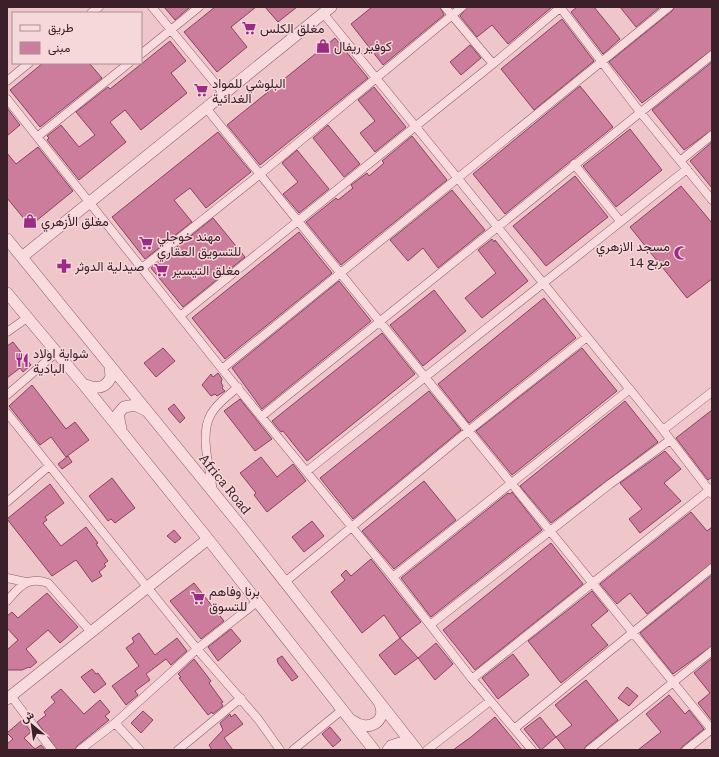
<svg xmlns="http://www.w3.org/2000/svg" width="719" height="757" font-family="'Roboto Serif',Vazirmatn,serif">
<rect width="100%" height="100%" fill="#efc7cb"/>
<path fill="#cd7d9c" stroke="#8a425f" d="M164,7H190L175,20Z
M215,7H256L231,27L247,47L217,72L184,32Z
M265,7H297L278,22Z
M372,7H440L444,15L383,65L351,24Z
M467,7H552L508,44L492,25L477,37L460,16Z
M577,7H594L620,39L603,54L571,12Z
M620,7H660L636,27Z
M674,7H712V50L642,103L609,62L672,11Z
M562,19L594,61L534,110L501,69Z
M335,38L368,78L260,165L227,125Z
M170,41L186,61L171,73L187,93L141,130L125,110L110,122L126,142L79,180L47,140L49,138L47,136L61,125L79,147L95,135L76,112L108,87L110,89Z
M470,45L481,58L461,75L450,62Z
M712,62V130L684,150L652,110Z
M43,63H89L102,78L40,127L10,90Z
M580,86L613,127L505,214L473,174Z
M374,87L406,127L375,152L360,133L375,121L358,100Z
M7,108L20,125L7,136Z
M328,125L360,164L344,177L313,138Z
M630,129L662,170L616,207L583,166Z
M218,132L251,172L206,208L190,188L174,200L192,222L145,259L112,217Z
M412,136L447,180L341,265L306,222L336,198L338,200L353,188L351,185L367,173L369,176L384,163L382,161Z
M712,142V188L690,161Z
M38,147L73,191L30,226L7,198V153L16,164Z
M297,150L329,189L299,213L283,194L298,182L282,163Z
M575,176L608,217L546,266L513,226Z
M681,186L712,223V279L687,298L630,227Z
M452,190L485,230L438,268L423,248L408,261L390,240Z
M213,218L245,257L183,307L151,268Z
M299,232L332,273L225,359L192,318Z
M492,239L494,242L495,240L528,281L482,318L465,298L496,273L478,250Z
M339,281L371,321L262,409L232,368Z
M434,290L466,331L423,366L390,325Z
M544,298L576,338L469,423L438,384Z
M382,333L415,374L307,461L283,431L281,432L272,421Z
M13,342L31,365L23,372L20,368L7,378V346Z
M163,348L175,361L156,377L144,363Z
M582,348L617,391L512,475L476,431Z
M218,373L222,379L221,383L223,386L222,388L225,391L217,396L215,394L211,396L202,385L211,374L213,377Z
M32,385L66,429L75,422L89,440L66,457L51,437L40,445L9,406Z
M429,391L461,430L353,519L320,478Z
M240,399L272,439L255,451L224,411Z
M625,401L658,442L551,523L520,486Z
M174,404L185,418L180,423L168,409Z
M712,410V477L708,480L676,438Z
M665,451L681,469L664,483L681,501L640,533L629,519L642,509L620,483Z
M68,456L72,462L62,469L58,464Z
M261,457L277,477L293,464L306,481L267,512L254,495L256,493L240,473Z
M112,478L135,508L115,523L111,519L108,521L89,496Z
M424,481L456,520L394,569L362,531Z
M50,484L64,503L45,517L47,520L43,523L61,546L86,527L98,543L96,544L108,561L104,564L106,566L99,572L102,576L92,582L76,560L52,576L7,519Z
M512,492L542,530L431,617L401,578L508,493L510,494Z
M691,512L707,531L712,527V563L647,614L630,593L617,604L600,584Z
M312,521L324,536L304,552L292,537Z
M174,530L181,538L175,543L167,536Z
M551,543L583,584L475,670L443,630Z
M371,559L421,622L400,638L384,615L362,633L331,592L345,580L341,575L346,570L351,576Z
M712,575V646L673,674L640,633Z
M194,583L224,621L201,639L170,601Z
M592,591L608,611L591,625L608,645L561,683L528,641Z
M47,593L78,627L60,643L48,630L26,649L37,662L30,668L29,667L22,670H7V650L18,640L7,628V616L12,612L18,618Z
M231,629L241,641L218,661L208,647Z
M139,633L155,655L177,638L187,651L171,665L166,659L146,674L150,680L135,691L138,695L126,705L112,686L139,666L126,648L134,642L132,638Z
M400,638L418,658L395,675L379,655Z
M436,643L453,664L435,680L418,658Z
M513,654L529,675L498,699L482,678Z
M282,656L298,677L292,681L278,663L277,659Z
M712,658V721L698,703L710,693L694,673Z
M194,659L211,681L209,683L223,702L221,703L223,706L213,714L212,712L208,715L179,678L181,677L178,674Z
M92,669L96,674L98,673L106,684L94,693L81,677Z
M586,680L618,720L586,746L584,750H566L556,737L572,725L555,705Z
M627,687L638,696L629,706L618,698Z
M61,689L84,714L100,700L110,712L105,716L109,720L77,746L75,750H57L37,722L46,715L44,712L55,702L51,697Z
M669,695L685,714L689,710L704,729L683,746L680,750H638L661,732L646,714Z
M143,711L153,720L141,733L131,723Z
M230,714L231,717L235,714L243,724L224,738L233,750H212L209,745L223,730L220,723Z
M495,717L522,750H453L471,737Z
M540,717L556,737L541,750L524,729Z
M22,720L31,732L24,738L35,749L41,745L45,750H7V744L13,739L7,733Z
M330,727L341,740L333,747L322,734Z"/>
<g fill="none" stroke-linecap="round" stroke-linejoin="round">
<defs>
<path id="minor" d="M152,7L224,94
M445,7L493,64
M560,7L640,112L712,200
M91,13L99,7
M323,13L663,430L712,494
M141,54L199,7
M7,81L29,63
M7,99L222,369L393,577L472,679L532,750
M206,108L712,730
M37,137L129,63
M680,161L712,135
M574,164L620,221
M142,268L259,175L462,7
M180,316L493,64L561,7
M7,332L27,318
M222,369L669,7
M7,395L57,352
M7,413L197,649L258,719L280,750
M262,416L712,55
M663,430L712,392
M307,471L687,169
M213,492C210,468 199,435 211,414C217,403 229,395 238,387
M7,502L49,466
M393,577L630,389
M7,578L26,582
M285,582L468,431L587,337
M7,601C20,586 27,576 48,583L91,632
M430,625L610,484L670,440
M472,679L712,488
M11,696L52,750
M115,723L140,750
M514,729L712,568
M80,750L115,723L197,649L257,602
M178,750L241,698
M293,750L342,710
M427,750L490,701
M589,750L712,651
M686,750L712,729"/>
<path id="tertiary" d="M7,239L244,530L417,750
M22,257L331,7
M7,293L83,384L208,539L374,750
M83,384C95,389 105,390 111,377L110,366
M121,429L118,414L124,407L135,405L145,410
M7,699L208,539
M353,721C368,733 389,721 379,702
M388,750L391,746L400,743L415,750"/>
</defs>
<use href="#minor" stroke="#8b5c69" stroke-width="9"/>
<use href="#tertiary" stroke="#8b5c69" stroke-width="12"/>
<use href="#minor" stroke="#f9dbde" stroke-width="8"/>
<use href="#tertiary" stroke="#f9dbde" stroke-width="11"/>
</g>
<defs>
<symbol id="supermarket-bare" viewBox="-9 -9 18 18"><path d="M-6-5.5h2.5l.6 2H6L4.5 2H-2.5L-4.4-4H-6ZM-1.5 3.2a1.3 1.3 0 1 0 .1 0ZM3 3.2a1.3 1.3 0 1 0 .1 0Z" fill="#9a2c85" stroke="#f6d7da" stroke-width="2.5" paint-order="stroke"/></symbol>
<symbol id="shop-bare" viewBox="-9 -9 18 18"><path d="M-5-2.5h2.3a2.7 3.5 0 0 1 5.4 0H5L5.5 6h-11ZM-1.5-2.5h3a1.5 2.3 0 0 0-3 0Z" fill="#9a2c85" stroke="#f6d7da" stroke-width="2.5" paint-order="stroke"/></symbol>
<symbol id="mosque-bare" viewBox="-9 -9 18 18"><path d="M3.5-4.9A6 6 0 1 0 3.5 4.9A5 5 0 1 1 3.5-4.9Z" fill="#9a2c85" stroke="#f6d7da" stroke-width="2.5" paint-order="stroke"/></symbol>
<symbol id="pharmacy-bare" viewBox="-9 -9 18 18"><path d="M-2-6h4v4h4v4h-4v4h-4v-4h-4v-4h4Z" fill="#9a2c85" stroke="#f6d7da" stroke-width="2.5" paint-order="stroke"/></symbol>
<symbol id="restaurant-bare" viewBox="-9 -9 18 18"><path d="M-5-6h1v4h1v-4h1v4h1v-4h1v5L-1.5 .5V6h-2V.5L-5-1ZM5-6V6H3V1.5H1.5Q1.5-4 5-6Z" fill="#9a2c85" stroke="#f6d7da" stroke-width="2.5" paint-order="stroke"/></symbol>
</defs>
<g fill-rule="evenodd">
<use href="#supermarket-bare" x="239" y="18" width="20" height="20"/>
<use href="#shop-bare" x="313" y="36" width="20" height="20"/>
<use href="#supermarket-bare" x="191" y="80" width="20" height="20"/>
<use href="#shop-bare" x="20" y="211" width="20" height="20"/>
<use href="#supermarket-bare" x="136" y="233" width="20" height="20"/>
<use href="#mosque-bare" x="671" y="243" width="20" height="20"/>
<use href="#pharmacy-bare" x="54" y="256" width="20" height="20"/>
<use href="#supermarket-bare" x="151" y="260" width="20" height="20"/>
<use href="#restaurant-bare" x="12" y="350" width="20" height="20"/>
<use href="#supermarket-bare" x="188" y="588" width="20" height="20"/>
</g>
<g text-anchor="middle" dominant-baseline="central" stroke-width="3" stroke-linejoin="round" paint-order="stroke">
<g font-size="13" fill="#3b2029" stroke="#f6d7da" text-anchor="start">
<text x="260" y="28">مغلق الكلس</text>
<text x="334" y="46">كوفير ريفال</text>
<text x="212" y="83">البلوشي للمواد<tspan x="212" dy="15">الغدائية</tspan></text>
<text x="41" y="221">مغلق الأزهري</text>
<text x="157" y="236">مهند خوجلي<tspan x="157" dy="15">للتسويق العقاري</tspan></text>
<text x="670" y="246" text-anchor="end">مسجد الازهري<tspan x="670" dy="15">مربع 14</tspan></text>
<text x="75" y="266">صيدلية الدوثر</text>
<text x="172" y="270">مغلق التيسير</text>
<text x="33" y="353">شواية اولاد<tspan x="33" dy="15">البادية</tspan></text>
<text x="209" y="591">برنا وفاهم<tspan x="209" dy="15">للتسوق</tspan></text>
</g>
<g font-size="13" fill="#3b2029" stroke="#f6d7da">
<text transform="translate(225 484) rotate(51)">Africa Road</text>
</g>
</g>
<rect width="719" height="757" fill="none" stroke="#3b2029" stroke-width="16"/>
<rect x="12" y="12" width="130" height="52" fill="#f6d7da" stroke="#ab8e93"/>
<rect x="20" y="25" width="20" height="6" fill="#f9dbde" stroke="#ab8e93"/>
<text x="48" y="32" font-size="12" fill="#3b2029">طريق</text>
<rect x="20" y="42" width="20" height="12" fill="#cd7d9c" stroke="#ab8e93"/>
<text x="48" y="52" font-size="12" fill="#3b2029">مبنى</text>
<g transform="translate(32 725) rotate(331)" stroke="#f6d7da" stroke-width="3" paint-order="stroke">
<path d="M0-3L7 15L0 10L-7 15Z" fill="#3b2029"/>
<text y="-6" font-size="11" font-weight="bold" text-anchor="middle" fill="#3b2029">ش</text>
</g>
</svg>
